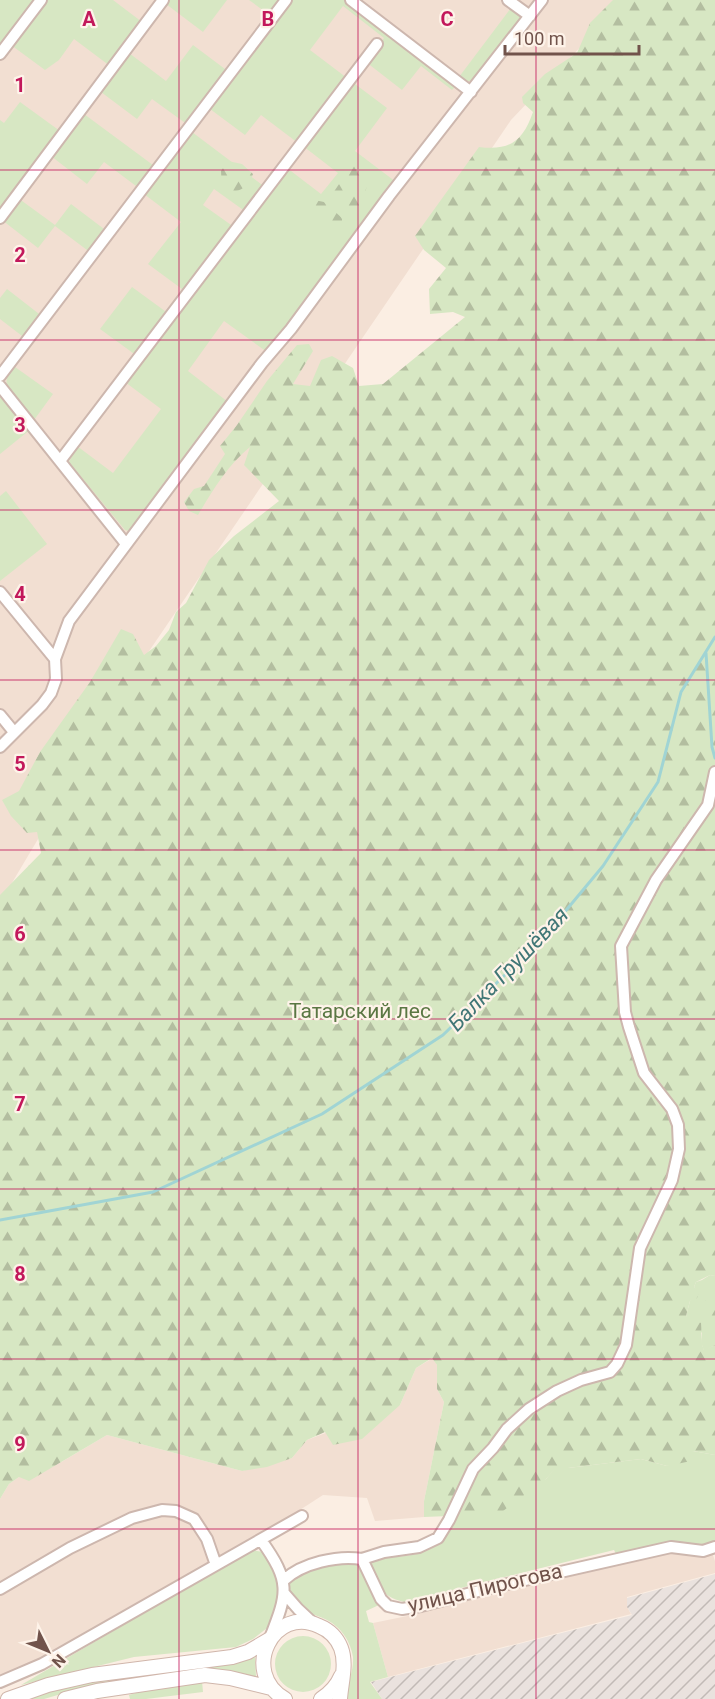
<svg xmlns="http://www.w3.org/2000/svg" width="715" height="1699" font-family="Roboto,sans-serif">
<defs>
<pattern id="industrial-furrows" width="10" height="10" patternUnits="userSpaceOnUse" patternTransform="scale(1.5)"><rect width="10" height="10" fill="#eae2de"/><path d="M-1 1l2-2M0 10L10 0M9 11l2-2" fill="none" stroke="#c2bab6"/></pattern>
<pattern id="forest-firs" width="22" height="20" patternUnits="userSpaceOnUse" patternTransform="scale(1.5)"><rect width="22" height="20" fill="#d7e7c3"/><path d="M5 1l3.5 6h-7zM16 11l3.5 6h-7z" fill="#b3bea0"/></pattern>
</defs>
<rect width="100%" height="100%" fill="#fbeee3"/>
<path fill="#f2dfd2" d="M0,0H625L511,120L113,704L44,829L0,903Z
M433,1358L437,1365V1389L444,1402L424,1501V1517L375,1521L367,1498L323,1495L224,1559L39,1663L0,1679V1499L9,1484L19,1477L58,1464L107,1435L242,1471L292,1458L307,1440L400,1405L416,1368Z
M669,1551L712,1552L715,1561V1573L627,1597V1607L631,1614L388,1677L373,1623L422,1613L489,1592Z"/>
<path fill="url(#industrial-furrows)" d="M715,1574V1699H382L371,1682L632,1615L627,1607V1598Z"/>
<path fill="#d7e7c3" d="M0,0H39L0,51Z
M45,0H113L142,22L110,66L74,39L59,60L45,70L11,45Z
M169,0H227L203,32L166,4Z
M249,0H344L456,86L452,90L421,66L402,90L366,62L384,38L343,6L310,50L347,78L298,143L261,115L245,135L210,109L271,16Z
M511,8L520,15V19L473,80L466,82L459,77Z
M193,45L229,72L188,125L152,99L137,119L101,92L129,53L166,81Z
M351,81L387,108L355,151L396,182L267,352L224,321L188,371L228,402L133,528L129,531L125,530L69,462L77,446L113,473L161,409L125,382L287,168L321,194L338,173L303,146Z
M20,102L60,131L0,210V120L4,123Z
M84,114L157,168L140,189L104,162L87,184L51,156Z
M192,132L265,187L246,212L214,189L203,205L234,227L186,292L148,264L181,222L144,194Z
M18,198L55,225L71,204L108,232L91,253L55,226L38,248L2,220Z
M132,287L169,314L137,356L100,329Z
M7,289L43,317L26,339L0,319V298Z
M15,367L53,394L34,420L6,387L7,377Z
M0,391L31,429L0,454Z
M6,491L47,544L0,581V496Z
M710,1275L715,1276V1345L704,1351L701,1342L702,1333L686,1316L690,1301L696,1290L694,1287L696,1282L702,1280Z
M693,1451L715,1455V1542L697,1545L674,1542L616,1554L614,1550L404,1602C380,1596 374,1584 371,1560C412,1553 437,1562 453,1516L546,1479L555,1468H568L641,1459L667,1466Z
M251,1550L263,1552L277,1576L280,1598L277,1613L267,1628L253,1639L236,1647L134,1657L21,1685Z
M336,1562H359L379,1603V1605L366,1611L369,1622L373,1623L388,1677L370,1682L382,1699H348C346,1685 354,1672 353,1657C351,1642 341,1627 327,1620C320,1616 312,1615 305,1611C299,1607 294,1599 289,1594L290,1581L293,1576Z
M275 1664a28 28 0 1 1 56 0a28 28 0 1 1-56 0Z
M255,1655L256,1677L227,1670L194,1671L85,1687L44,1699H16L54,1687Z
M202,1681L203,1692L146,1699H130L129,1695L158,1687Z"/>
<path fill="url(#forest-firs)" d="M613,0H715V1276L710,1275L696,1282L694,1287L699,1292L697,1298L690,1301L686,1316L701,1323C702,1333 700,1341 704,1350L715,1345V1455L693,1451L691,1461L667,1466L641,1459L568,1468H556L546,1479L499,1514L424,1517V1501L444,1402L437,1389V1365L432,1358L416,1368L400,1405L362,1439L333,1445L325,1432L307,1440L292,1458L267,1467L242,1471L107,1435L29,1481L19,1477L9,1484L0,1499V895L41,853L37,832L27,833L11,816L2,800L19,791L40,752L90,682L121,629L133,634L144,655L156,646L169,630L176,612L186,603L209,560L234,536L279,501L244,465L250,447C227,466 213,490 198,515L189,511L184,502L194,489L204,486L225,454L220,446L237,425L267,381L297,345L309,344L313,351L293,384L310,386L321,360L332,356L353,368L359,386L383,384L465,317L453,312L430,314L429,289L446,268L424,250L415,236L479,147C510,151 523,141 533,112L523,103L522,97L545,74L577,53L590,23Z
M356,159L368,183L362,201L352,216L345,211L346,206L333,193Z
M228,161L242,164L253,174C249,188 236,195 222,190L221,171Z
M314,200L324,202L342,218V232L336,234L320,220L310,207L311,203Z
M709,1299L715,1302V1330C708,1320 700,1321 694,1313L695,1306Z"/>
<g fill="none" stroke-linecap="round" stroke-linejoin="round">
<path stroke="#a0d4d4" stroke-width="3" d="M706,653L712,747L715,758
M0,1220L153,1192L322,1114L443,1035L543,938L603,866L658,782L681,692L715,637"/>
<defs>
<path id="street" d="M351,0L471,92
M508,0L530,16
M0,54L41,0
M0,218L163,0
M0,376L286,0
M0,386L126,544
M60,461L377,44
M0,592L55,659
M0,715L14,732
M0,747L42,705L51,693L56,679L55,659L69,621L262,363L291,329L389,196L542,0
M261,1540C291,1582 288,1592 270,1638
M362,1559L384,1552L419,1547L438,1538L449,1520L473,1469L493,1448L507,1429L529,1409L557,1391L581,1380L610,1372L617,1364L626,1345L640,1248L672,1180L679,1149L678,1125L672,1109L644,1073L629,1027L625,1012L621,946L656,880L708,805L715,772
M284,1580C302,1563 338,1555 362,1559L381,1599L388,1606L402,1609L421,1606L494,1587L671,1547L703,1551L715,1547
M0,1589L70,1548L132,1518L162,1510L176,1511L194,1519L207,1539L216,1565
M284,1593L298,1609L313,1623
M0,1682L42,1664L302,1516"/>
<path id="secondary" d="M8,1699L48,1685L92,1675L232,1657L248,1652L270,1639
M65,1699L97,1691L205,1675L230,1678L271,1688
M285,1699C239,1672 274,1604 319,1626C329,1630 337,1638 341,1648C347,1664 341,1683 340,1699
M321,1699C330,1693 337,1686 341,1676"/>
</defs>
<use href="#street" stroke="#cdb7ae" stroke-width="14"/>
<use href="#secondary" stroke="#d0b6ab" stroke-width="16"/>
<use href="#street" stroke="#fff" stroke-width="10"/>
<use href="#secondary" stroke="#fff" stroke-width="14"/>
</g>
<path fill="none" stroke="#c2185b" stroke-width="1.5" stroke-opacity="0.55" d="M179,0V1699M358,0V1699M536,0V1699M0,170H715M0,340H715M0,510H715M0,680H715M0,850H715M0,1019H715M0,1189H715M0,1359H715M0,1529H715"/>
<g text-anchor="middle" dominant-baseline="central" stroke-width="4.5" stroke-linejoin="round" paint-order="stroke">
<g font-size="21" fill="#5a7743" stroke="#fef3e9">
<text x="360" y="1011">Татарский лес</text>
</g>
<g font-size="21" fill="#71534b" stroke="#fef3e9">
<text transform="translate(485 1588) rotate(-13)">улица Пирогова</text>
</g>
<g font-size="22" font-style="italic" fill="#407676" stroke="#fef3e9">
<text transform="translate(508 969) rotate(-46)">Балка Грушёвая</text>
</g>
</g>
<g font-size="20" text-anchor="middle" font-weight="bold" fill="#c2185b" stroke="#fef3e9" stroke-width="4.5" stroke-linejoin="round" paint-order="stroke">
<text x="89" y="26">A</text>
<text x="268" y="26">B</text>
<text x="447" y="26">C</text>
<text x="20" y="92">1</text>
<text x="20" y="262">2</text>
<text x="20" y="432">3</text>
<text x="20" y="601">4</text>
<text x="20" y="771">5</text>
<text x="20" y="941">6</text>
<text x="20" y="1111">7</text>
<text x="20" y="1281">8</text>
<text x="20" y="1451">9</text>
</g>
<g transform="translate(48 1651) rotate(133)" stroke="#fef3e9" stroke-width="4.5" paint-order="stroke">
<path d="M0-4.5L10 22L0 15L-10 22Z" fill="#71534b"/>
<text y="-9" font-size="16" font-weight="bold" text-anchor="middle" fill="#71534b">N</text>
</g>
<path d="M505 45v9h134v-9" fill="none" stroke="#71534b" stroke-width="3"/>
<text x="514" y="45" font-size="18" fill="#71534b" stroke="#fef3e9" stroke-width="4.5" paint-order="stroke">100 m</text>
</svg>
